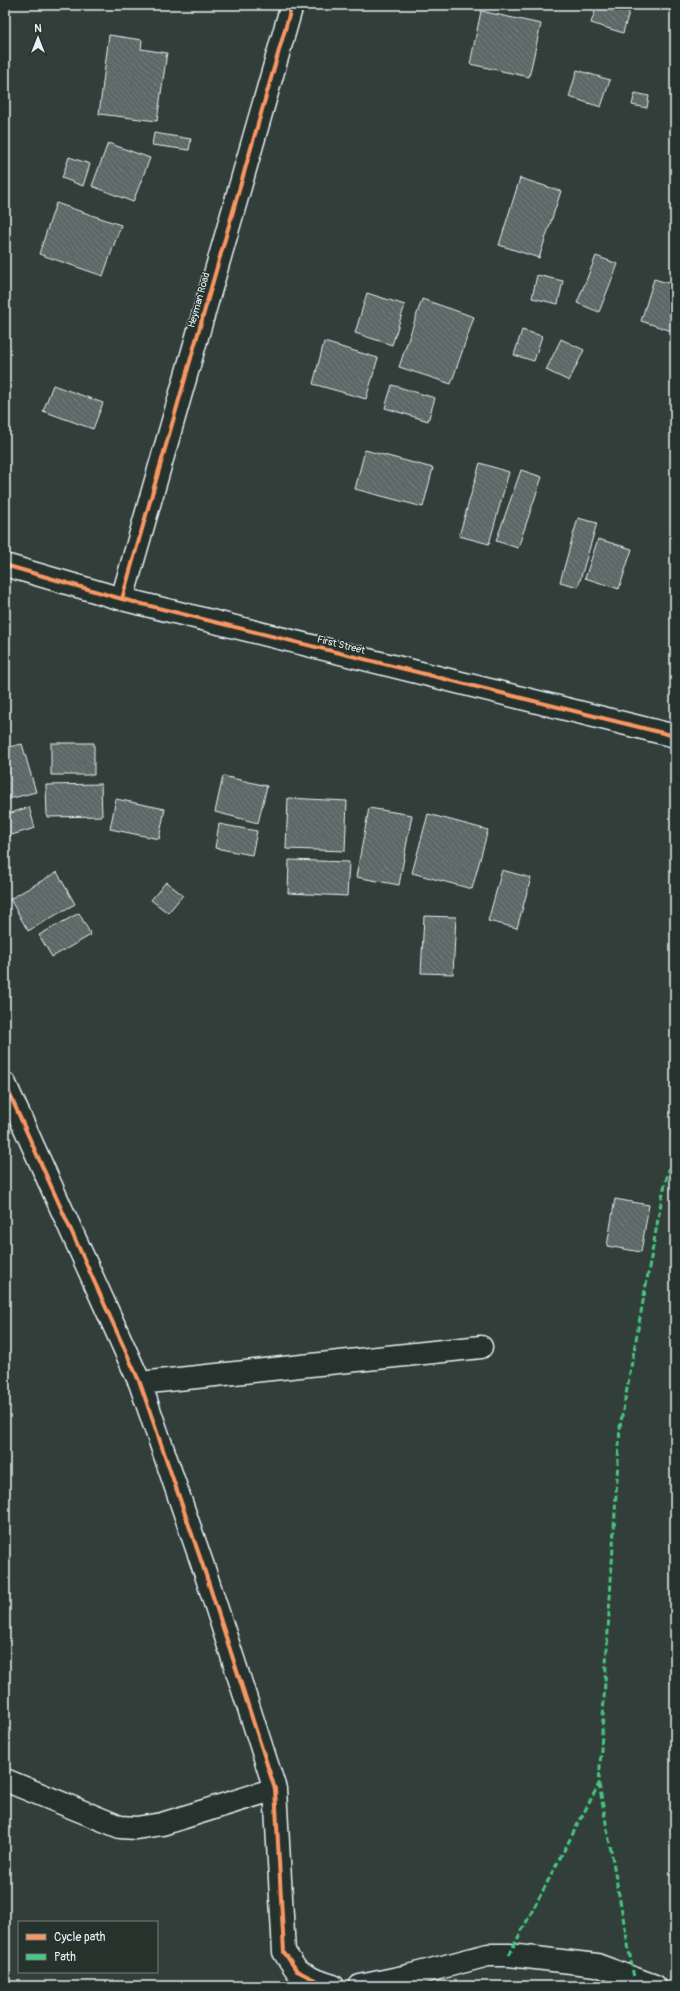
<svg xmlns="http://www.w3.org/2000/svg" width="680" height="1991" font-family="Pangolin,sans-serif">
<defs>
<pattern id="building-back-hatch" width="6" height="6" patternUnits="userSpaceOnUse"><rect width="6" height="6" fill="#5c6865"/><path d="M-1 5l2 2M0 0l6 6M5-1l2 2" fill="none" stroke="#737e7c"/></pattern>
</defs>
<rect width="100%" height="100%" fill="#323e39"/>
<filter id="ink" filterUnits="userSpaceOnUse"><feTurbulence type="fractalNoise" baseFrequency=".025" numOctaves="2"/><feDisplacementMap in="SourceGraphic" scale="8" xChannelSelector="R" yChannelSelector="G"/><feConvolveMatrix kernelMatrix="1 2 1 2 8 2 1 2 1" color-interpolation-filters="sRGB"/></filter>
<g filter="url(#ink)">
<path fill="url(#building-back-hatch)" stroke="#e8f1f8" d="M597,5H631L623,33L591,23Z
M481,11L541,24L529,77L470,64Z
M109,35L142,40L141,49L167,53L157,121L99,114Z
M577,70L610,80L601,107L569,97Z
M635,93L649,96L647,108L632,105Z
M154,133L191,139L189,150L152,145Z
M108,143L150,158L133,202L92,186Z
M69,157L90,164L83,186L62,178Z
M520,178L561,191L539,258L499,245Z
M56,203L121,225L103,276L39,254Z
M596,256L618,264L599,312L577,303Z
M537,275L563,281L558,304L532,298Z
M654,279L675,285V332L641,321Z
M367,293L405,305L392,345L355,333Z
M422,299L474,317L451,384L399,367Z
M522,330L542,336L534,361L514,355Z
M561,339L584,350L569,381L546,370Z
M324,342L378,358L366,399L313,384Z
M53,385L103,403L93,429L43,411Z
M392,385L435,398L428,421L385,408Z
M365,450L433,468L423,507L355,489Z
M480,463L509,472L489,544L459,536Z
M521,470L542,477L518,548L496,541Z
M578,518L597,523L578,587L560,582Z
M598,539L632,549L619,589L585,578Z
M51,743H94V775H51Z
M22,744L36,792L5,800V748Z
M223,776L267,786L258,823L215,812Z
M101,784L102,816L47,817L46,785Z
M288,798L347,801L345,851L286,849Z
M116,799L165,809L159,839L110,829Z
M29,807L35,828L5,837V815Z
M369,808L412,815L399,885L356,877Z
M428,814L488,830L472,889L412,873Z
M219,824L257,831L252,855L215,848Z
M289,860L349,862L347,896L288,893Z
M502,870L531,878L517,928L488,921Z
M57,872L75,904L28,931L10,899Z
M166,882L183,895L168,913L151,900Z
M79,913L91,935L52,957L39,935Z
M424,916L456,917L453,974L421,973Z
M615,1199L649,1205L641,1252L607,1246Z"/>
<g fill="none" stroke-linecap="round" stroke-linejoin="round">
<defs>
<path id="minor" d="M5,565L122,599L675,736
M122,599L292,5
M5,1084L140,1383L205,1572L275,1789L284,1952L297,1971L317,1981L333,1986
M140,1383L481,1347
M5,1780L120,1827L136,1828L162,1824L275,1789
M360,1986L408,1976L488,1955H509L597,1965L655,1986"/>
</defs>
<use href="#minor" stroke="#e8f1f8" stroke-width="25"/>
<use href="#minor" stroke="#26332d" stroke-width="22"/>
<path stroke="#46c982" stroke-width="3" stroke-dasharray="6 3" stroke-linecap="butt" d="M599,1784L634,1978
M509,1955L599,1784L620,1427L663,1192L675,1148"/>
<defs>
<path id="cycleway" d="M5,565L122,599L675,736
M122,599L292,5
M5,1084L140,1383L205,1572L275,1789L284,1952L297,1971L317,1981L333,1986"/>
</defs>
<use href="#cycleway" stroke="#26332d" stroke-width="6"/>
<use href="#cycleway" stroke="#f99763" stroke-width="4"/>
</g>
</g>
<g text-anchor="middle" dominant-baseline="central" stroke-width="3" stroke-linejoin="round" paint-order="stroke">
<g font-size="10" fill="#e8f1f8" stroke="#26332d">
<text transform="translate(199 300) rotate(-74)">Heyman Road</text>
<text transform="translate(341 645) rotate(14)">First Street</text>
</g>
</g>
<rect width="680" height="1991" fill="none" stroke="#26332d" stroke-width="20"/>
<rect x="10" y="10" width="660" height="1971" fill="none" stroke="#e8f1f8" stroke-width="1.5" filter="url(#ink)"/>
<rect x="18" y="1921" width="140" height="52" fill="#26332d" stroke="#747f7e"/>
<rect x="26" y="1934" width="20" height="6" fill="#f99763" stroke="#747f7e"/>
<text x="54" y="1941" font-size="12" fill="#e8f1f8">Cycle path</text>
<rect x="26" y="1954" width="20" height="6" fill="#46c982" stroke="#747f7e"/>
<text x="54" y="1961" font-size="12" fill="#e8f1f8">Path</text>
<g transform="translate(38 38)" stroke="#26332d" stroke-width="3" paint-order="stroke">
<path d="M0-3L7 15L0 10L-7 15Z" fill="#e8f1f8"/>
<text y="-6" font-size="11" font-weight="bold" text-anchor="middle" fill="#e8f1f8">N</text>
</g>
</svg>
